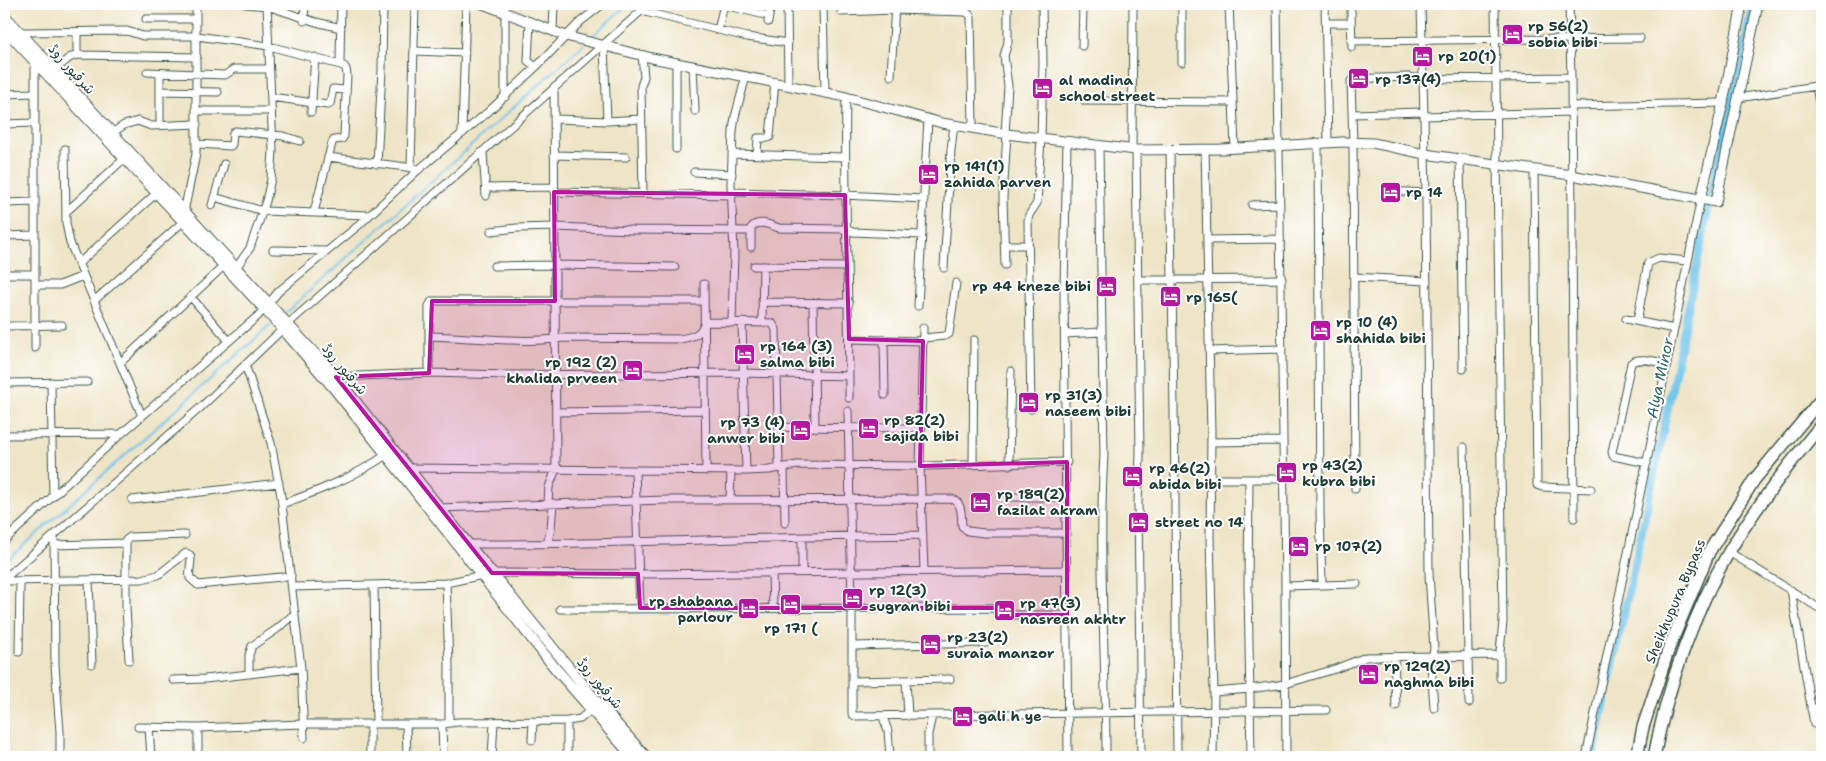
<svg xmlns="http://www.w3.org/2000/svg" width="1826" height="761" font-family="'Shantell Sans','Playpen Sans Arabic',sans-serif">
<rect width="100%" height="100%" fill="#fff"/>
<filter id="ink" filterUnits="userSpaceOnUse"><feTurbulence type="fractalNoise" baseFrequency=".02" numOctaves="2"/><feDisplacementMap in="SourceGraphic" scale="10" xChannelSelector="R" yChannelSelector="G"/><feConvolveMatrix kernelMatrix="1 2 1 2 8 2 1 2 1" color-interpolation-filters="sRGB"/></filter>
<filter id="wash" filterUnits="userSpaceOnUse"><feTurbulence type="fractalNoise" baseFrequency=".0096" numOctaves="4" result="noise"/><feDisplacementMap in="SourceGraphic" scale="20" xChannelSelector="R" yChannelSelector="G"/><feGaussianBlur stdDeviation="1.12" result="paint"/><feColorMatrix in="noise" values="0 0 0 0 0 0 0 0 0 0 0 0 0 0 0 0 0 1.4 0 .05"/><feComposite in="paint" operator="in"/></filter>
<g filter="url(#wash)">
<rect width="100%" height="100%" fill="#eee4c6"/>
<g fill="none" stroke-linecap="round" stroke-linejoin="round">
<path stroke="#6cc2e9" stroke-width="2" d="M589,39L628,4
M283,315L584,44
M4,563L273,323"/>
<path stroke="#6cc2e9" stroke-width="8" d="M1593,757L1662,437L1721,147L1753,4"/>
</g>
</g>
<g filter="url(#ink)">
<g fill="none" stroke-linecap="round" stroke-linejoin="round">
<defs>
<path id="minor" d="M245,4L267,6L316,22L341,28
M720,4L769,16
M787,4L788,84
M823,4L825,92
M960,4V12
M1182,4V62
M1229,4L1235,148
M1277,4L1285,582L1286,757
M1325,4L1328,143
M1421,4L1426,193L1429,574L1434,649L1431,662L1434,708
M1495,4L1503,622L1500,651V678
M1569,4L1571,77L1574,518
M641,11L747,37L788,43
M857,11V4
M1351,11L1352,47
M841,12L895,10L966,12L969,14L971,17L973,128
M146,19H196
M304,21L305,4
M530,22L528,61L536,67
M768,22L771,4
M1325,23H1351
M718,30L724,4
M553,31L554,4
M20,32L127,31L143,36H197L269,46L344,66L346,69L347,75L344,136L342,139L334,140L332,143L314,212
M77,32V55
M1351,41L1640,38
M604,45L607,121
M1082,46L1083,4
M414,51L465,53
M642,55L644,77L641,86L643,193
M676,62V149
M340,64L341,4
M693,66L695,111
M55,70L69,58L77,55L197,57
M147,72L225,75L234,69H269
M160,74V126
M891,76L895,4
M1816,86L1822,120
M160,91L218,92
M4,94L35,93
M271,97L328,105L330,104L333,89L346,90
M505,97V4
M846,97C844,198 849,298 849,398
M1738,98L1822,85
M1085,101L1233,102
M1571,106L1723,103
M197,111H271
M311,112L315,57
M1352,114L1424,112
M1424,116L1571,112
M554,119L607,121L641,119
M4,124L35,123
M112,133L124,125L138,121L151,126L197,124
M462,134L466,4
M1005,134L1008,86L1004,56L1008,42V4
M1067,142L1064,290L1068,757
M1318,143L1320,513L1322,585
M197,144L231,146L232,144L233,133L235,131L283,136L300,141
M1099,145L1104,455C1098,555 1106,657 1106,757
M65,149L66,223L70,243L142,416
M1132,149L1133,4
M1205,149L1211,433L1210,537L1214,692L1213,757
M1136,150L1140,455L1138,503L1141,757
M1170,150C1174,352 1176,555 1177,757
M483,152L486,196
M732,154L845,157
M757,154L758,138H768L770,137L775,82
M554,155L626,157
M328,157L414,168
M1460,159L1463,369
M377,164L382,70L383,4
M411,167L415,4
M1534,170L1537,485L1542,487L1591,489
M694,172L732,174
M486,188L554,187
M1387,191L1426,193
M554,192L732,195
M732,192L845,195L924,199
M214,197L263,211L368,215
M4,203L35,202
M212,205L224,164
M1252,205L1280,204
M66,212L127,156
M184,212L196,154V4
M491,231L517,228L555,227L633,230L751,231
M4,236L35,235
M1207,240L1280,239
M1005,245H1028
M751,247V228C758,219 770,225 779,228L845,229L853,232L922,235
M273,250L327,251
M78,264L160,190
M1005,265L1003,197L1007,134
M494,266L555,265L675,267
M754,266L847,267
M236,268L250,248L266,201L271,179L273,151L267,4
M944,268L951,150L954,125
M4,274H35
M1354,277L1427,281
M1138,280L1282,279
M704,284L706,471
M35,285H60L83,276
M191,297L229,341
M94,301L185,220
M762,302L849,303
M813,303L815,427
M918,306L928,119
M1626,319L1674,329
M1637,321L1648,263L1659,258L1688,261
M742,322L746,471
M762,322L763,266
M732,323L734,252L731,184L733,131L735,117L746,76
M4,326L62,325
M923,328L920,466L924,571
M1065,334L1102,332
M429,336C471,337 523,344 564,338L680,339C692,337 701,335 705,322L772,323L776,329L779,468
M923,338L945,336L949,334L956,283
M849,339L923,341
M884,340L885,395
M35,348V61
M1210,351L1282,349
M120,363L227,263
M245,364L271,443L281,496L301,668L304,738
M429,373V306L432,301H703
M336,377L429,373L508,375L743,373L849,376
M51,382L53,496
M4,383L87,382
M1031,409L1028,220L1029,215L1037,203L1041,138L1043,64L1042,4
M848,411L852,608V714L855,716L1326,710
M556,412L705,410
M778,427L922,428
M4,435L121,434
M1211,442L1283,441
M1464,447L1469,703
M1647,463L1613,456L1612,452L1631,363C1639,356 1657,362 1667,364
M973,465L974,340
M1009,465L1011,371
M784,467L785,523
M408,468L746,471L769,470L797,465L925,466L1067,462
M635,470L640,608
M1211,479H1283
M1249,479L1248,586L1251,757
M1355,489L1353,143L1351,81L1354,79L1408,77L1423,79L1571,77
M1012,497H1066
M132,500L279,483
M730,500L731,471
M548,503L549,487L556,469L554,87
M282,504C319,491 354,477 386,455
M439,508L664,500L952,499C963,502 961,516 962,526L968,531L984,533H1066
M54,536L55,665L60,732V757
M802,538V573
M4,541L121,434L258,316L279,291L359,225L417,171L488,112L536,67L580,22L603,4
M468,544C619,545 771,536 923,535
M547,544L551,529L553,503
M54,545L126,543
M1729,552L1822,610
M772,573L773,608
M4,579L200,408L288,324L649,4
M89,580L92,664
M4,581L142,579L158,575L186,553L190,555C193,561 188,570 190,578L198,585L291,576
M446,583L449,665V723
M374,585L376,724
M1285,586L1357,584
M292,587L446,583L492,573L638,574L1066,570
M1791,590L1814,724
M560,609L993,608L1002,615H1067
M852,646L986,643
M19,652L20,581
M1394,656L1396,706
M129,660L126,607V540L130,537L185,535
M249,674V655L252,646L277,629L295,613
M173,680L205,679L301,668
M906,680L908,716
M852,681L950,679
M1214,692L1249,689L1285,684L1335,669L1366,657L1500,655
M1811,709L1822,707
M883,717L888,731L890,757
M567,721V757
M370,724V757
M406,724L407,757
M442,724L443,757
M138,727L198,728L303,724H442L458,722L567,721L580,719L592,709
M149,727L151,757
M198,728V757
M532,740L533,722
M492,757L494,722
M928,757V734L932,716
M1586,757L1701,198"/>
<path id="tertiary" d="M483,4L566,36L652,58L846,97L942,123L1007,134L1136,150L1221,149L1343,142L1373,143L1425,154L1571,175L1716,202L1758,4
M1701,198L1723,103L1742,4"/>
<path id="primary" d="M4,15L336,377L468,544L597,702L646,757
M4,28L283,329L333,387L555,668L633,757"/>
<path id="trunk" d="M1637,757L1643,727L1669,648L1709,552L1754,480L1822,398
M1654,757C1667,688 1694,611 1730,550C1757,505 1789,464 1822,424"/>
</defs>
<use href="#minor" stroke="#3e564a" stroke-width="9"/>
<use href="#tertiary" stroke="#3e564a" stroke-width="11"/>
<use href="#primary" stroke="#3e564a" stroke-width="12"/>
<use href="#trunk" stroke="#3e564a" stroke-width="14"/>
<use href="#minor" stroke="#fff" stroke-width="7"/>
<use href="#tertiary" stroke="#fff" stroke-width="9"/>
<use href="#primary" stroke="#fff" stroke-width="10"/>
<use href="#trunk" stroke="#fff" stroke-width="11"/>
</g>
</g>
<path fill="#b5179e" fill-opacity="0.2" stroke="#b5179e" stroke-width="4" stroke-linejoin="round" d="M554,192L845,195L849,339L923,341L920,466L1067,462V615H1002L996,608H640L638,574L492,573L336,377L429,373L432,301H555Z"/>
<defs>
<symbol id="hotel-square" viewBox="-11 -11 22 22"><rect x="-9" y="-9" width="18" height="18" rx="4" fill="#b5179e" stroke="#fff"/><path d="M-6-4.5h1.5V1H6V5H4.5V3h-9V5H-6ZM-4 0a1.8 1.8 0 1 1 3.6 0ZM.5 0V-2.5h3Q6-2.5 6 0Z" fill="#fff"/></symbol>
</defs>
<g fill-rule="evenodd">
<use href="#hotel-square" x="1500" y="22" width="25" height="25"/>
<use href="#hotel-square" x="1410" y="44" width="25" height="25"/>
<use href="#hotel-square" x="1346" y="66" width="25" height="25"/>
<use href="#hotel-square" x="1030" y="76" width="25" height="25"/>
<use href="#hotel-square" x="916" y="162" width="25" height="25"/>
<use href="#hotel-square" x="1378" y="180" width="25" height="25"/>
<use href="#hotel-square" x="1094" y="274" width="25" height="25"/>
<use href="#hotel-square" x="1158" y="284" width="25" height="25"/>
<use href="#hotel-square" x="1308" y="318" width="25" height="25"/>
<use href="#hotel-square" x="732" y="342" width="25" height="25"/>
<use href="#hotel-square" x="620" y="358" width="25" height="25"/>
<use href="#hotel-square" x="1016" y="390" width="25" height="25"/>
<use href="#hotel-square" x="856" y="416" width="25" height="25"/>
<use href="#hotel-square" x="788" y="418" width="25" height="25"/>
<use href="#hotel-square" x="1274" y="460" width="25" height="25"/>
<use href="#hotel-square" x="1120" y="464" width="25" height="25"/>
<use href="#hotel-square" x="968" y="490" width="25" height="25"/>
<use href="#hotel-square" x="1126" y="510" width="25" height="25"/>
<use href="#hotel-square" x="1286" y="534" width="25" height="25"/>
<use href="#hotel-square" x="840" y="586" width="25" height="25"/>
<use href="#hotel-square" x="778" y="592" width="25" height="25"/>
<use href="#hotel-square" x="736" y="596" width="25" height="25"/>
<use href="#hotel-square" x="992" y="598" width="25" height="25"/>
<use href="#hotel-square" x="918" y="632" width="25" height="25"/>
<use href="#hotel-square" x="1356" y="662" width="25" height="25"/>
<use href="#hotel-square" x="950" y="704" width="25" height="25"/>
</g>
<g text-anchor="middle" dominant-baseline="central" stroke-width="4" stroke-linejoin="round" paint-order="stroke">
<g font-size="14" font-weight="bold" fill="#1f3d34" stroke="#fff" text-anchor="start">
<text x="1528" y="26">rp 56(2)<tspan x="1528" dy="16">sobia bibi</tspan></text>
<text x="1438" y="56">rp 20(1)</text>
<text x="1375" y="79">rp 137(4)</text>
<text x="1059" y="80">al madina<tspan x="1059" dy="16">school street</tspan></text>
<text x="944" y="166">rp 141(1)<tspan x="944" dy="16">zahida parven</tspan></text>
<text x="1406" y="192">rp 14</text>
<text x="1091" y="286" text-anchor="end">rp 44 kneze bibi</text>
<text x="1186" y="297">rp 165(</text>
<text x="1336" y="322">rp 10 (4)<tspan x="1336" dy="16">shahida bibi</tspan></text>
<text x="760" y="346">rp 164 (3)<tspan x="760" dy="16">salma bibi</tspan></text>
<text x="617" y="362" text-anchor="end">rp 192 (2)<tspan x="617" dy="16">khalida prveen</tspan></text>
<text x="1045" y="395">rp 31(3)<tspan x="1045" dy="16">naseem bibi</tspan></text>
<text x="884" y="420">rp 82(2)<tspan x="884" dy="16">sajida bibi</tspan></text>
<text x="785" y="422" text-anchor="end">rp 73 (4)<tspan x="785" dy="16">anwer bibi</tspan></text>
<text x="1302" y="465">rp 43(2)<tspan x="1302" dy="16">kubra bibi</tspan></text>
<text x="1149" y="468">rp 46(2)<tspan x="1149" dy="16">abida bibi</tspan></text>
<text x="997" y="494">rp 189(2)<tspan x="997" dy="16">fazilat akram</tspan></text>
<text x="1155" y="522">street no 14</text>
<text x="1315" y="546">rp 107(2)</text>
<text x="869" y="590">rp 12(3)<tspan x="869" dy="16">sugran bibi</tspan></text>
<text x="733" y="601" text-anchor="end">rp shabana<tspan x="733" dy="16">parlour</tspan></text>
<text x="1020" y="603">rp 47(3)<tspan x="1020" dy="16">nasreen akhtr</tspan></text>
<text x="791" y="628" text-anchor="middle">rp 171 (</text>
<text x="947" y="637">rp 23(2)<tspan x="947" dy="16">suraia manzor</tspan></text>
<text x="1384" y="666">rp 129(2)<tspan x="1384" dy="16">naghma bibi</tspan></text>
<text x="978" y="716">gali h ye</text>
</g>
<g font-size="14" fill="#1f3d34" stroke="#fff">
<text transform="translate(72 69) rotate(48)">شرقپور روڈ</text>
<text transform="translate(345 369) rotate(50)">شرقپور روڈ</text>
<text transform="translate(1675 601) rotate(-67)">Sheikhupura Bypass</text>
<text transform="translate(600 683) rotate(50)">شرقپور روڈ</text>
</g>
<g font-size="15" font-style="italic" fill="#36656a" stroke="#fff">
<text transform="translate(1660 378) rotate(-78)">Alya Minor</text>
</g>
</g>
<rect width="1826" height="761" fill="none" stroke="#fff" stroke-width="20"/>
</svg>
